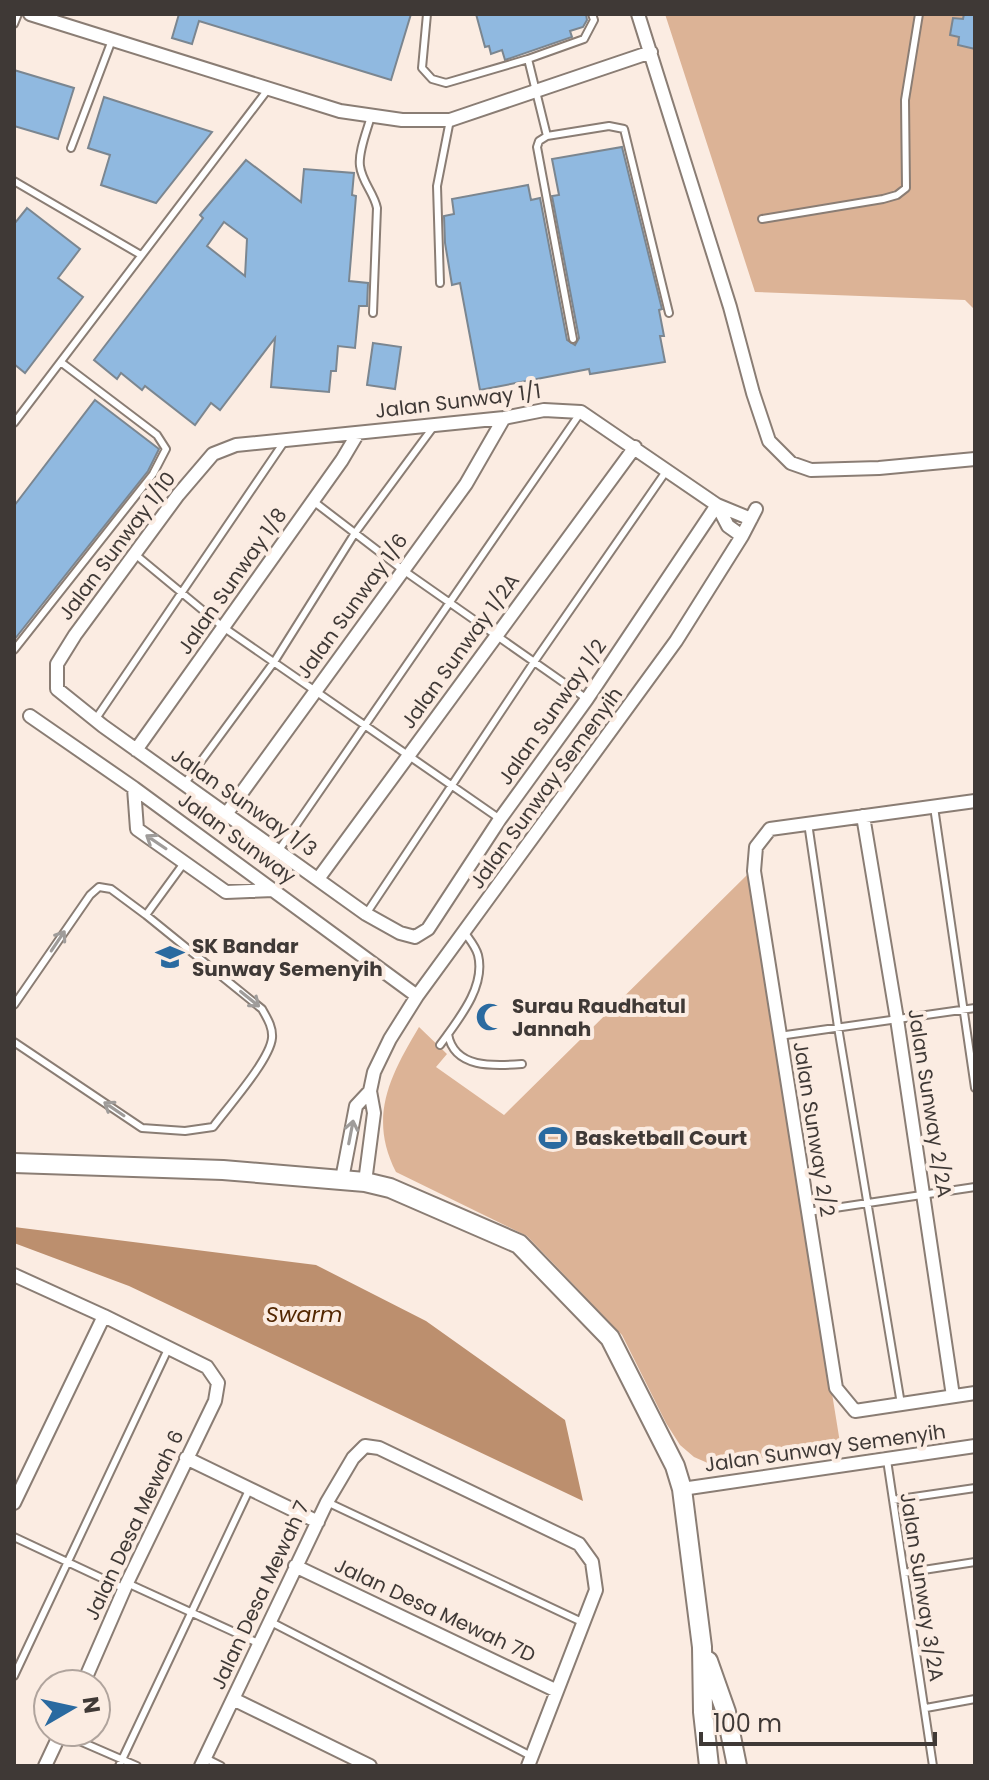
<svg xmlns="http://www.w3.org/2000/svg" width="989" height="1780" font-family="Poppins,sans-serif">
<rect width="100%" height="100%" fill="#fbece2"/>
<path fill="#dcb396" d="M665,14H975V310L965,300L755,292Z
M748,874L841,1449L730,1465L710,1464L694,1457L680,1445L666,1423L622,1335L527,1236L396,1172C368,1117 390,1076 419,1027L447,1054L436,1067L504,1115Z"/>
<path fill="#bc8f6e" d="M14,1227L316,1265L426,1321L565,1420L583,1501L129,1286L14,1243Z"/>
<path fill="#90b9e0" stroke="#7b8690" stroke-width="2" fill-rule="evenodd" d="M179,14H411L391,80L199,21L192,44L172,38Z
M476,14H586L587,20L583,27L570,31L572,37L505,60L502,50L491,54L489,46L485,47Z
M964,14H975V49L958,45L959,37L950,35L953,18L963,19Z
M14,70L74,88L58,139L14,126Z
M104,97L212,132L156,203L101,185L110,155L88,148Z
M622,147L662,309L659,310L664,336H660L665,362L590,374L589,369L480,390L460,283L452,285L445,243L444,216L454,214L452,199L528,185L531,200L540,198L567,340L575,345L579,338L552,196L559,195L552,159Z
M246,160L301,202L304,169L354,173L352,195L356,196L349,281L368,283L367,306H359L355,348L338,346L336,371H331L329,392L271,387L275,338L220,410L211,403L195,425L145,386L142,390L121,373L117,379L94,360L203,218L200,215ZM224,222L247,239L245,276L207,246Z
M27,208L80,249L58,278L83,297L25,373L14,364V224Z
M373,343L401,347L395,389L367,385Z
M95,400L159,449L148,471L14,640V506Z"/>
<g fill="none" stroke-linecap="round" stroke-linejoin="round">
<defs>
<path id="lane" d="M427,14L422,68L432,79L446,83L528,59L547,136L609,126L624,129L669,313
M14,24L18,14
M528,59L584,39L594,20L592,14
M371,116C367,131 358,152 360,166C362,182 374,193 377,208L373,313
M547,136L539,141L537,147L573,339
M71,148L112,40
M14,181L141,255
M762,219L883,199L897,195L906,188L905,100L919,14
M440,283L437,186L450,120
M14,423L269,88
M313,501L403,570L587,699
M136,555L223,627L500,819
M14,650L153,474L166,449L157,435L62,363
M95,720L284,442
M185,783L274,662L355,533L434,426
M934,807L975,1088
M808,823L838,1027L901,1404
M279,850L581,412
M366,914L534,662L667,470
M146,915L184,863
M14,1005L90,895L99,887L111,889L146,915L262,1009C267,1018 273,1027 272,1038C270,1060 227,1108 213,1127L185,1131L142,1128L14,1042
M448,1034C454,1069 494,1066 522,1064
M779,1036L975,1008
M440,1045C458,1020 486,987 478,955C476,947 470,940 465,933
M808,1212L975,1187
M887,1460L933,1766
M893,1500L975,1488
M327,1502L584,1623
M14,1537L125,1589
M904,1573L975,1562
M127,1583L258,1643
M271,1622L531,1756
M14,1676L169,1347
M926,1708L975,1699
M61,1733L137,1766
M205,1758L221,1766
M119,1766L250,1488"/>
<path id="street" d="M30,14L340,111L402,120H450L651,52
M638,14L730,307L753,393L769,441L791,463L811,470L879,468L975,459
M717,505L587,699L500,819L428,929L415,937L400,933L366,914L103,726L57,689V664L75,635L178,495L213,454L236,445L504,418L544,410L581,412L717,505L751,519
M717,505L728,526L742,536
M30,716L134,788L417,996
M136,750L342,460L358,433
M134,788L137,829L226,892L274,890
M975,801L770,829L756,847L754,871L836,1388L855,1411L975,1393
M227,813L466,484L504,418
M863,816L897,1019L953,1396
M318,879L635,447
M342,1179L356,1106L370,1091
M365,1182L374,1113L370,1091L374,1072L390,1039L417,996L676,641L742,536L756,509
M14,1275L104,1316L207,1367L218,1383L215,1401L127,1583L83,1684
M186,1458L318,1522
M682,1489L975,1446
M14,1503L104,1316
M295,1566L557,1691
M233,1699L370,1766
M45,1766L61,1732
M201,1766L327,1502L353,1458L365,1446L379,1448L579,1544L592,1562L596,1590L528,1766"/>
<path id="secondary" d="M14,1163L223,1170L365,1182L390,1188L519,1244L610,1338L675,1466L682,1489L702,1647L703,1712L709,1766
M708,1661L726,1712L737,1766"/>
</defs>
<use href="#lane" stroke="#8a7d74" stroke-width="10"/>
<use href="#street" stroke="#8a7d74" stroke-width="16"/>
<use href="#secondary" stroke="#8a7d74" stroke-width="22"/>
<use href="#lane" stroke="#fff" stroke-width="6"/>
<use href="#street" stroke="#fff" stroke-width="12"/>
<use href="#secondary" stroke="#fff" stroke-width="18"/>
</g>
<defs><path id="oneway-shaft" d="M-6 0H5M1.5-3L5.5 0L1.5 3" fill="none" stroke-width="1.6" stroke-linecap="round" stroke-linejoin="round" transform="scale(2)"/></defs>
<g stroke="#9f9c9a">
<use href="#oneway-shaft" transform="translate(156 842) rotate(-146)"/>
<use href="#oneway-shaft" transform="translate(58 941) rotate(-56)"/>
<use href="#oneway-shaft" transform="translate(250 999) rotate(39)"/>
<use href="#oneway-shaft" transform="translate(114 1109) rotate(-146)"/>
<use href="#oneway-shaft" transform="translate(351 1132) rotate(-79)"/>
</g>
<defs>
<symbol id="school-bare" viewBox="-9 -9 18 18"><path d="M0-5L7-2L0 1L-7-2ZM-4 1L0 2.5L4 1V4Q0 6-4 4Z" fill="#2a6aa0" stroke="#fbece2" stroke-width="2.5" paint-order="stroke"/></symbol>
<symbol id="mosque-bare" viewBox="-9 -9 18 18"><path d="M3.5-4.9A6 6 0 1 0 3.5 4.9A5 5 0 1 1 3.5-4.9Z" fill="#2a6aa0" stroke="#fbece2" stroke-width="2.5" paint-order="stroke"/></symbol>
<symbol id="stadium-bare" viewBox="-9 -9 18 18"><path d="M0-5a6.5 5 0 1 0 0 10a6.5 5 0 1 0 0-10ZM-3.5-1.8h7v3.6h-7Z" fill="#2a6aa0" stroke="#fbece2" stroke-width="2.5" paint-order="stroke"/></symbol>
</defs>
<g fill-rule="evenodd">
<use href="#school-bare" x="150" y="937" width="40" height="40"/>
<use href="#mosque-bare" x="470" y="997" width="40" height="40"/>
<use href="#stadium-bare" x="533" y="1118" width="40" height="40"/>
</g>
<g text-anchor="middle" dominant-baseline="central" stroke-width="8" stroke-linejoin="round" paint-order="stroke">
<g font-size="20" fill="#3f3936" stroke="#fbece2">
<text transform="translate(458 401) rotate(-7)">Jalan Sunway 1/1</text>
<text transform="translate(117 546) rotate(-53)">Jalan Sunway 1/10</text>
<text transform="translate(232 581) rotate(-55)">Jalan Sunway 1/8</text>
<text transform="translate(352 606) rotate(-54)">Jalan Sunway 1/6</text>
<text transform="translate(460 651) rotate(-54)">Jalan Sunway 1/2A</text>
<text transform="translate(552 712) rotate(-55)">Jalan Sunway 1/2</text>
<text transform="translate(546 788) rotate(-54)">Jalan Sunway Semenyih</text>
<text transform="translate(244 802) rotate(35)">Jalan Sunway 1/3</text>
<text transform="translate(237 838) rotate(36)">Jalan Sunway</text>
<text transform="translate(930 1103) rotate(81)">Jalan Sunway 2/2A</text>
<text transform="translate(814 1129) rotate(81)">Jalan Sunway 2/2</text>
<text transform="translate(825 1448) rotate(-8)">Jalan Sunway Semenyih</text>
<text transform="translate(134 1525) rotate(-65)">Jalan Desa Mewah 6</text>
<text transform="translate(922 1587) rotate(81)">Jalan Sunway 3/2A</text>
<text transform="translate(260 1595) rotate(-65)">Jalan Desa Mewah 7</text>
<text transform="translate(435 1610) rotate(25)">Jalan Desa Mewah 7D</text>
</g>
<g font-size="20" font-weight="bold" fill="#3f3936" stroke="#fbece2" text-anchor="start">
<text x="192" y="946">SK Bandar<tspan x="192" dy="23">Sunway Semenyih</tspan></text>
<text x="512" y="1006">Surau Raudhatul<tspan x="512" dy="23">Jannah</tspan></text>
<text x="575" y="1138">Basketball Court</text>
</g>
<g font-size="22" font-style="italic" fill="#522600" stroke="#fbece2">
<text x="304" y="1314">Swarm</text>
</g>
</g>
<rect width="989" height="1780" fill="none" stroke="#3f3936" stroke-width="32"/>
<g transform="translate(72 1708) rotate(81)"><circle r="38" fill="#fbece2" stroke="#b0a49d" stroke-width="2"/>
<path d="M0-6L14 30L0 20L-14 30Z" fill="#2a6aa0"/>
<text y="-12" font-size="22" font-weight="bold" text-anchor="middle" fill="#3f3936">N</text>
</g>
<path d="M701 1732v12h234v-12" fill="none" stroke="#3f3936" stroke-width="4"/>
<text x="713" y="1732" font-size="24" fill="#3f3936" stroke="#fbece2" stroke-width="6" paint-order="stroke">100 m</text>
</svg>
